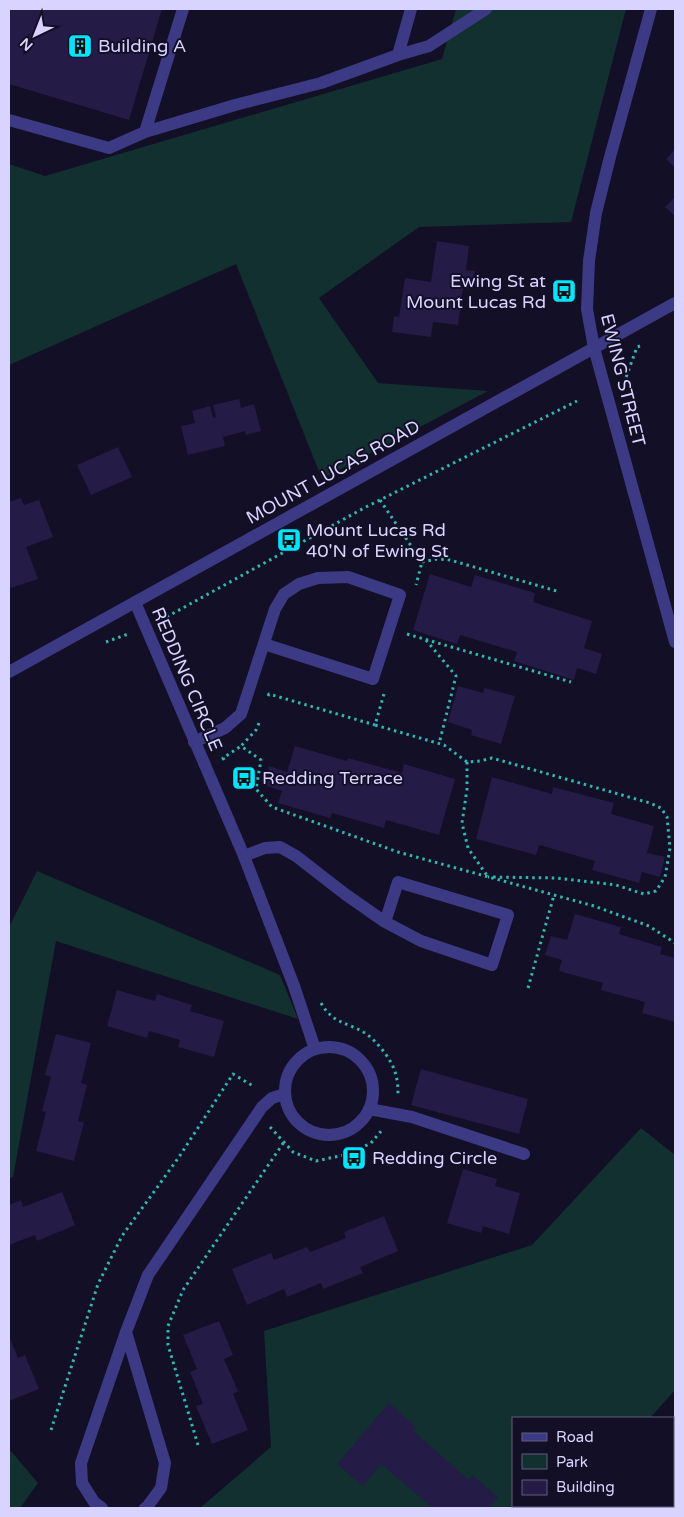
<svg xmlns="http://www.w3.org/2000/svg" width="684" height="1517" font-family="'Varela Round',sans-serif">
<rect width="100%" height="100%" fill="#130f26"/>
<path fill="#12302f" d="M456,9H626L571,222L419,227L319,298L378,383L488,391L322,479L236,264L9,365V164L45,176L442,59Z
M37,871L280,975L298,1019L56,941L13,1177L9,1178V927Z
M641,1128L675,1155V1390L650,1418H513V1506H573L571,1508H200L271,1447L264,1331L532,1245Z
M11,1451L38,1483L20,1508H9V1452Z"/>
<path fill="#241b47" d="M9,9H162L129,120L9,84Z
M675,149V168L666,159Z
M675,197V216L665,207Z
M437,241L469,246L466,270L475,271L472,289L463,288L458,325L433,322L431,337L392,332L394,316L399,317L405,278L431,282Z
M239,399L241,408L254,404L261,431L246,435L245,431L223,437L225,446L188,455L181,426L195,423L192,411L210,406L213,418H216L213,405Z
M118,447L132,477L91,495L77,465Z
M21,498L24,505L39,500L53,537L26,547L38,579L11,588L9,582V502Z
M430,574L471,587L475,575L535,593L533,602L592,621L584,648L602,654L596,674L577,668L574,680L514,661L517,652L460,635L457,644L413,630Z
M458,686L483,693L484,688L515,696L501,744L471,735L472,730L448,722Z
M295,746L347,761L348,758L402,773L404,764L455,779L439,835L386,820L384,828L332,813L330,818L278,803L282,791L264,785L269,766L287,772Z
M492,777L552,794L553,787L614,803L611,814L654,826L647,853L665,857L660,877L642,872L639,883L592,870L595,861L539,845L536,855L476,839Z
M575,914L621,927L619,934L662,947L660,954L675,958V1022L642,1013L645,1002L601,990L603,983L559,971L562,960L545,955L551,936L567,940Z
M117,990L155,1001L157,994L192,1005L190,1011L224,1021L214,1057L178,1047L180,1040L149,1031L147,1038L107,1026Z
M56,1034L91,1043L81,1083L87,1085L78,1121L84,1123L74,1161L36,1151L46,1112L42,1111L51,1077L45,1075Z
M421,1069L528,1099L519,1134L411,1105Z
M463,1169L497,1179L495,1186L520,1193L509,1234L483,1226L481,1233L447,1223Z
M62,1192L75,1225L37,1241L35,1235L9,1245V1205L21,1200L23,1207Z
M384,1216L398,1251L360,1267L363,1273L323,1289L321,1283L287,1297L284,1289L247,1305L232,1269L271,1253L274,1260L307,1247L310,1252L346,1238L344,1232Z
M219,1321L233,1355L224,1359L238,1391L233,1394L248,1430L212,1444L196,1406L203,1404L190,1372L197,1369L183,1335Z
M9,1336L18,1358L25,1355L39,1389L9,1401Z
M389,1403L416,1427L413,1431L469,1480L472,1475L498,1497L489,1508H433L381,1464L363,1486L337,1464Z"/>
<g fill="none" stroke-linecap="round" stroke-linejoin="round">
<path stroke="#2fb8b0" stroke-width="3" stroke-dasharray="2.5 4" stroke-linecap="butt" d="M624,383L637,347L640,346
M380,500L422,562L416,585
M422,562L437,559L450,560L560,592
M161,620L364,508L577,401
M407,634L571,682
M426,640L456,676L439,744
M106,642L128,634
M384,694L375,725L444,745L467,762L480,761L492,758L650,803L661,808L667,817L670,848L665,877L656,891L644,894L616,885L557,878L488,877
M268,696L269,694L375,725
M259,723L256,730L241,746L261,760L256,789L272,807L398,852L594,906L649,926L675,943
M224,760L223,758L241,746
M467,762V789L462,823L468,848L488,877
M528,988L554,895
M321,1003C333,1024 347,1022 365,1033C377,1041 394,1062 396,1076C398,1082 398,1089 398,1096
M270,1127L293,1152L316,1161L349,1154L371,1143L382,1130
M51,1430L98,1284L122,1236L179,1157L233,1074L253,1086
M198,1445L168,1345V1326L183,1290L284,1142"/>
<path stroke="#3d3a85" stroke-width="12" d="M398,55L411,9
M9,120L109,148L145,132L235,105L321,83L398,55L429,46L486,9
M145,132L183,9
M194,742L225,728L241,714L275,609L284,594L299,584L318,578L348,577L400,595L373,679L264,644
M244,856L265,848L280,847L296,856L345,894L385,922L421,941L492,965L508,915L398,882L385,922
M369,1109L412,1117L524,1154
M126,1332L165,1463L161,1488L147,1507L145,1508
M102,1508L94,1502L82,1483L81,1463L126,1332L148,1275L262,1107L272,1098L285,1094"/>
<path stroke="#3d3a85" stroke-width="12" d="M135,602L244,856L294,986L315,1049
M285 1091a44 44 0 1 1 88 0a44 44 0 1 1-88 0Z"/>
<path stroke="#3d3a85" stroke-width="12" d="M651,9L610,157L596,213L589,261L587,309L594,348L675,642
M9,672L675,303"/>
<path stroke="#e055d1" stroke-width="14" d="M673,1460L675,1458
M631,1508L633,1506"/>
</g>
<defs>
<symbol id="building-square" viewBox="-11 -11 22 22"><rect x="-9" y="-9" width="18" height="18" rx="4" fill="#00e5ff" stroke="#130f26"/><path d="M-4-6H4V6H1V3H-1V6H-4ZM-2.5-4.3h1.7v1.8h-1.7ZM.8-4.3h1.7v1.8H.8ZM-2.5-1h1.7V.8h-1.7ZM.8-1h1.7V.8H.8Z" fill="#111"/></symbol>
<symbol id="bus-square" viewBox="-11 -11 22 22"><rect x="-9" y="-9" width="18" height="18" rx="4" fill="#00e5ff" stroke="#130f26"/><path d="M-5-6H5V4H4V6H2V4H-2V6H-4V4H-5ZM-3.5-4V0h7V-4ZM-3.5 1.2v1.5H-2V1.2ZM2 1.2v1.5H3.5V1.2Z" fill="#111"/></symbol>
</defs>
<g fill-rule="evenodd">
<use href="#building-square" x="66" y="32" width="28" height="28"/>
<use href="#bus-square" x="550" y="277" width="28" height="28"/>
<use href="#bus-square" x="275" y="526" width="28" height="28"/>
<use href="#bus-square" x="230" y="764" width="28" height="28"/>
<use href="#bus-square" x="340" y="1144" width="28" height="28"/>
</g>
<g text-anchor="middle" dominant-baseline="central" stroke-width="4" stroke-linejoin="round" paint-order="stroke">
<g font-size="18" fill="#d9d4ff" stroke="#130f26" text-anchor="start">
<text x="98" y="46">Building A</text>
<text x="546" y="281" text-anchor="end">Ewing St at<tspan x="546" dy="21">Mount Lucas Rd</tspan></text>
<text x="306" y="530">Mount Lucas Rd<tspan x="306" dy="21">40'N of Ewing St</tspan></text>
<text x="262" y="778">Redding Terrace</text>
<text x="372" y="1158">Redding Circle</text>
</g>
<g font-size="18" fill="#d9d4ff" stroke="#130f26">
<text transform="translate(623 380) rotate(76)">EWING STREET</text>
<text transform="translate(333 472) rotate(-29)">MOUNT LUCAS ROAD</text>
<text transform="translate(187 679) rotate(67)">REDDING CIRCLE</text>
</g>
</g>
<rect width="684" height="1517" fill="none" stroke="#d9d4ff" stroke-width="20"/>
<rect x="512" y="1417" width="162" height="90" fill="#130f26" stroke="#625e7d"/>
<rect x="522" y="1433" width="25" height="8" fill="#3d3a85" stroke="#625e7d"/>
<text x="556" y="1442" font-size="15" fill="#d9d4ff">Road</text>
<rect x="522" y="1454" width="25" height="15" fill="#12302f" stroke="#625e7d"/>
<text x="556" y="1467" font-size="15" fill="#d9d4ff">Park</text>
<rect x="522" y="1480" width="25" height="15" fill="#241b47" stroke="#625e7d"/>
<text x="556" y="1492" font-size="15" fill="#d9d4ff">Building</text>
<g transform="translate(35 35) rotate(223)" stroke="#130f26" stroke-width="4" paint-order="stroke">
<path d="M0-4L9 19L0 12L-9 19Z" fill="#d9d4ff"/>
<text y="-8" font-size="14" font-weight="bold" text-anchor="middle" fill="#d9d4ff">N</text>
</g>
</svg>
